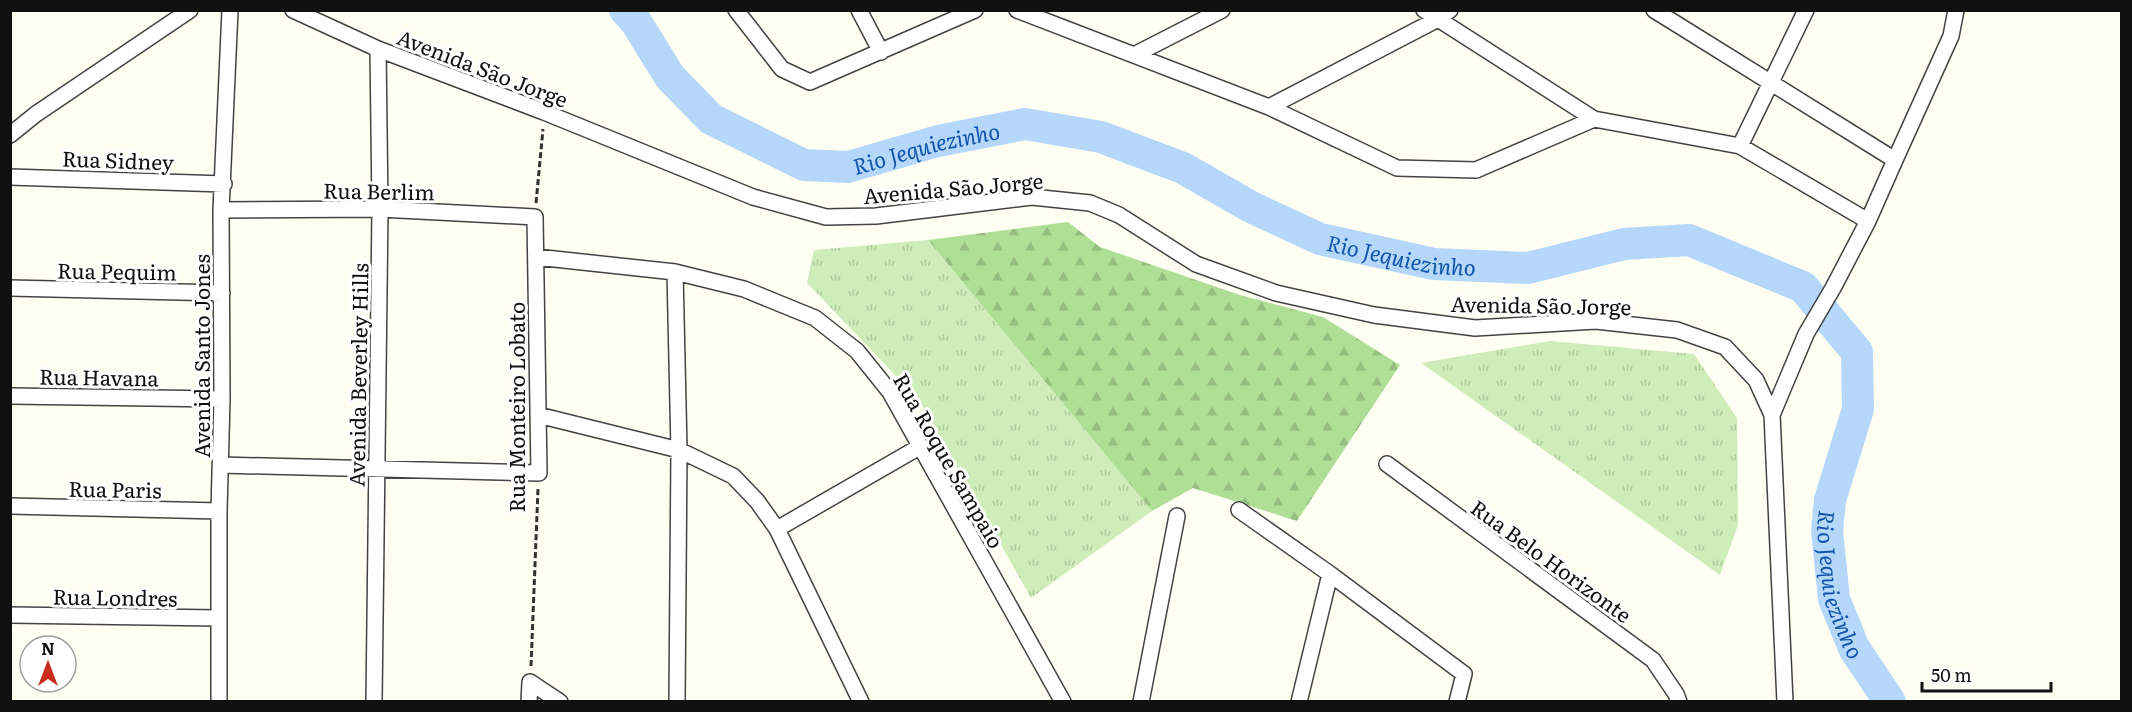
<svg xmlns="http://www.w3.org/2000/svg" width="2132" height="712" font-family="Literata,serif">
<defs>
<pattern id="grass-tufts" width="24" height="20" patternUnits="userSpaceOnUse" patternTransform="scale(1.5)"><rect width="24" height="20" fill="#ceedb9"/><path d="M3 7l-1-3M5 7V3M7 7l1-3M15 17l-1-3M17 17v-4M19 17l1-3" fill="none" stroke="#b0ca9e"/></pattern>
<pattern id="forest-firs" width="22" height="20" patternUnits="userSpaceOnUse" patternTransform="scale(1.5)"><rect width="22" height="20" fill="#afdf97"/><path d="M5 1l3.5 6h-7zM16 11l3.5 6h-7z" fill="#96be81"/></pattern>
</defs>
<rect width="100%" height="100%" fill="#fffef3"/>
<path fill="url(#grass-tufts)" d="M928,240L1152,511L1031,598L919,400L807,283L814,250Z
M1550,341L1694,354L1737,418L1738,525L1720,575L1421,363Z"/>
<path fill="url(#forest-firs)" d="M1068,222L1100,247L1240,295L1323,317L1400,365L1297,521L1193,488L1152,511L928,240Z"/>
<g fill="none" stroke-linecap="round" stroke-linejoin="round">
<path stroke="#b4d7fa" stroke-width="32" id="s1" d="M625,10L636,22L670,77L711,119L804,165L848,167L938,141L1025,124L1101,137L1183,168L1251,207L1320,239L1434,264L1528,268L1624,244L1689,240L1803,287L1857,352L1858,409L1830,500L1827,531L1834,599L1854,648L1890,702"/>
<defs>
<path id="minor" d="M293,10L378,49L544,112L753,197L826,217L876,216L1032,197L1090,203L1119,215L1196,264L1276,293L1374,315L1475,328L1596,321L1677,330L1725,347L1756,380L1772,415L1785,702
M736,10L782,69L810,82L975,10
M859,10L881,52
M1017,10L1269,107L1397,168L1476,170L1594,119L1740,146L1868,221
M1424,10L1594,119
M1654,10L1895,160
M1134,55L1222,10
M1269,107L1438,19L1450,10
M10,135L36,114L190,10
M1740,146L1806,10
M10,177L224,184
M536,257L675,272L744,289L815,318L857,351L890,392L1063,702
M675,272L679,450L677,702
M10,288L222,293
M10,396L222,399
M538,415L679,450L733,476L757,501L777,529L861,702
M1772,415L1806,334L1833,288L1868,221L1895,160L1951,36L1956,10
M1387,464L1653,660L1676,694L1679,702
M221,465L539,473L535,217L380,209L221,210
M10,506L219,511
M1239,510L1330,574L1464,674L1457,702
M777,529L921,446
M10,615L219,618
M530,682L560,702
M219,702V511L222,399L221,210L230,10
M374,702L380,209L378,49
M529,702L530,682
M1141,702L1177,516
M1299,702L1330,574"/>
</defs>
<use href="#minor" stroke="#434343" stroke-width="18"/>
<path stroke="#323232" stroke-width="3" stroke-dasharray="6 3" stroke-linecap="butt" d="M536,203L543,129
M531,666L538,489"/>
<use href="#minor" stroke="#fff" stroke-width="15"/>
</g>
<g text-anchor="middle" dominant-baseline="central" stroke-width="6" stroke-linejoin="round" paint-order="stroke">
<g font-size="21" fill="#101010" stroke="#fff">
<text transform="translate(483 67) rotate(21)">Avenida São Jorge</text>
<text transform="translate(118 159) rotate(2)">Rua Sidney</text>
<text transform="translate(953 187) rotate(-5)">Avenida São Jorge</text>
<text transform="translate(379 190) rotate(1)">Rua Berlim</text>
<text transform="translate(117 270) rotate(1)">Rua Pequim</text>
<text transform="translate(1541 304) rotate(1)">Avenida São Jorge</text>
<text transform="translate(200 356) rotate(-90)">Avenida Santo Jones</text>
<text transform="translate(357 375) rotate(-89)">Avenida Beverley Hills</text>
<text transform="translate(99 376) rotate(1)">Rua Havana</text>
<text transform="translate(515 407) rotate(-90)">Rua Monteiro Lobato</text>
<text transform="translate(950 460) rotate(60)">Rua Roque Sampaio</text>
<text transform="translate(115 488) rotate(1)">Rua Paris</text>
<text transform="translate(1552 560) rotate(36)">Rua Belo Horizonte</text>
<text transform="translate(115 596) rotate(1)">Rua Londres</text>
</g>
<g font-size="22" font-style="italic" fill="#1055ab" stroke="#fff">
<text stroke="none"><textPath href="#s1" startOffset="368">Rio Jequiezinho</textPath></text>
<text stroke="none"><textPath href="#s1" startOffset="872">Rio Jequiezinho</textPath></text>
<text stroke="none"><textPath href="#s1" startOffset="1610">Rio Jequiezinho</textPath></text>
</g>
</g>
<rect width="2132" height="712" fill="none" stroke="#101010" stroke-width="24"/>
<g transform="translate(48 664)"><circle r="28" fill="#ffffff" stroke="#9f9f9f" stroke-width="1.5"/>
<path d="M0-4.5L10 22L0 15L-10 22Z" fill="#ca2b1e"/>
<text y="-9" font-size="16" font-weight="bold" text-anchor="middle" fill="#101010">N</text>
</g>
<path d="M1922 682v9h129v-9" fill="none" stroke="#101010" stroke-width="3"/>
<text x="1931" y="682" font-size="18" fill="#101010" stroke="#ffffff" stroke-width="4.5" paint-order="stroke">50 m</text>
</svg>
